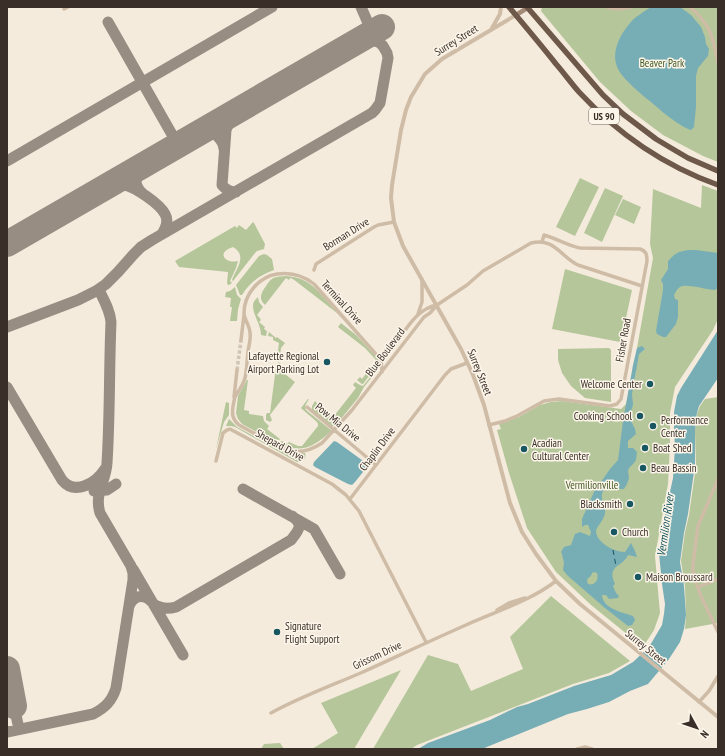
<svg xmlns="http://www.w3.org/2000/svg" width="725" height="756" font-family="'PT Sans Narrow',sans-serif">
<rect width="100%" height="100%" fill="#f5ebdc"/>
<path fill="#b4c69a" d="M542,7H717L718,9V162L703,156L663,135L631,111L600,82L541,11Z
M580,178L599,187L575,236L556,227Z
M702,185L718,191V319L713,330L675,387L670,413V445L668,484L655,556L660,613L654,630L643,647L591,605L556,572L527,528L509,473L497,430L501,429L499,424L519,417L540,405L551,402L562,401L621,409L626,404L635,377L637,348L653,258L650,244L653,189L701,208Z
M605,188L623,196L602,242L584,233Z
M623,199L641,207L634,224L615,215Z
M253,222L254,223L265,244L264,249L257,251L255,253L233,281L232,280C236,269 248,256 233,247C215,253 226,264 238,261L236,268L230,281L232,283L229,285H228L227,283L228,272L179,267L175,261L235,226L237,228L239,225L246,230Z
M264,254L267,255L272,259L274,270C260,275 250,282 242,295H240L236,285L259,256Z
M565,269L632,290L621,341L620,342L552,329Z
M285,276C306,277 314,286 327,301C332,307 338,313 342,319L337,313L293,279L290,278L289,280L286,278L265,305C258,299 261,293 266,286C268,283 270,280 272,279C276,276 280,277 285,276Z
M235,287L237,295L241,299L238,309L237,321H230L232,307H230L231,298L225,297L226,292L230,291Z
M258,297L259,302L263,307L257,315L259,317L261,320L259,322L265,327L264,329L267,331L266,336L261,335C261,325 253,315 253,306C253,302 255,300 258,297Z
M341,323L356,335L380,361L378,364L363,384H362L357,380L360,377L362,379L376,360L365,348L338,327Z
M269,332L276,338L277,337L285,343L281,348L279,363L281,364L279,366H278L279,359H277L279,343L273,340V337L268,336Z
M609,348L611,350V402L585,398L571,386L562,373L558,360V349Z
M380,363V367L364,387L358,398L335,426H330L312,410V406L315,401L318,404L317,409L328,417L331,413L334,416L356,388L353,385L355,382L360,385L363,386L379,366Z
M276,367L295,382L270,415L272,420L270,422L266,420V415L267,413H270Z
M247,380H248L244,410L249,411V414L263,416L264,421L269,426L267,429L280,439L279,440L268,438L242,424L238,419L236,413L238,396Z
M718,397V623L685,629L686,615L685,586L681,561L685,532L689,515L696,466L695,432L696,417L700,406L705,399Z
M308,399H309L305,406L306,410L331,430V431C313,448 300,454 277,443L282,441L287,444L289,442L298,446H302L318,426V424L317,422L302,409L301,408Z
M226,402L229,403V415L224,422L216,449Z
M229,419L237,427L281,451L294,454L305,453C306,457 305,459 302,461L297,462L235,427L231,426H226Z
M551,596L630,661L609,673L573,684L417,745L411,749H373L428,655L458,664L471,691L523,669L510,637Z
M401,670L354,749H312L338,733L321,703Z
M280,743L284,749H261L264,744Z"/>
<path fill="#77aeb6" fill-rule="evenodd" d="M651,7H680L691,15L701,27L705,37L706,44L709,49L708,56L698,68L696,76V107L694,127L691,130C679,126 661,111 651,102C642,95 623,79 618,69C610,53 620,34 631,22C636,16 644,12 651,7Z
M688,250H696L718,253V288L715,290C707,290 686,283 680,287C677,289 675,293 674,295L675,299L678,300V317L676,324L666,337H663L657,334L656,331L663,290V284L661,280L668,269V261L674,255L679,252Z
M718,330V378L699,406L696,417L695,432V465L688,514L684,533L680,562L684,586L686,615L684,629L680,642L669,659L648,684L630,691L609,702L587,709L568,714L482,749H418L428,743L490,720L517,707L528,704L574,686L611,675L633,662L649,647L662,625L664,614L665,604L662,584L659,553L664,520L673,478L675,447L674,432V412L677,396L681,388Z
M642,346L645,349L639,354L632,394L633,405L630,414L631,421L635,429L636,434L628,441V448H633L637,452L636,460L633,464L629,468L628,471L629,478L627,484L624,489C615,489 600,484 602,498C602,502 605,506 605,510C606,517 599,524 596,530C596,533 597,537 599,539C604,546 616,552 625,552L631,543L635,551L637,557L628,555C623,567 606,565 615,584L613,586L616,593L619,596L618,598L609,599L606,595H602C603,609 622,612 633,616L635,620L632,625L628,626L605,608L568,576L563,570L564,563L562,554L561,552L564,547L571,545L575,534L580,532L590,536L591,532L588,525H585L582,527V519L594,492L610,469L618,460L623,421L633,365L637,348ZM593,572L597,573C599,580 595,586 588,584L587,581L588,578L590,577Z
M334,441L337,442L366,463L367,465V467L355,482L352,485L348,484L315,467L313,465L314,462Z"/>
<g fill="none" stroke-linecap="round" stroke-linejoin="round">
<path stroke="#185761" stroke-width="1" stroke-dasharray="5 4" stroke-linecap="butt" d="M613,550L616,566"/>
<path stroke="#988d82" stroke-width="11" d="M108,22L178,145
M198,133C203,133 208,131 212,133C218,135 224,143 224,149
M7,161L272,7
M142,165C135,175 133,184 142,193
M106,186C112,185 119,184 125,185C135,187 160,204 165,214C169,221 166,228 162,234
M236,192C230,192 226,190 222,185L226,130L231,118L238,110
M7,327L78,300L96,291L106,284L118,272L133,255L141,247L152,240L372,113L375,110L380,103L388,58L387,53L383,46L380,43L365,37L368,23L361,7
M7,387L62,480C75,496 96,483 105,469
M243,489L314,529L340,574
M94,491L107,490L116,484
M133,569L183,655
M129,606C133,597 141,593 150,600C152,602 154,605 157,606C163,609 169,609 176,607L291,540C299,530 304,525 292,516
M14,706L19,729
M7,732L93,714C105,708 112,701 116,688L133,580V573L131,566L100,513C94,493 106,482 107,463C110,416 109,369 111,322C110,311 105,302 100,292L96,291"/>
<path stroke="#988d82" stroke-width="26" d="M7,244L382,27
M7,669L14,706"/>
<path stroke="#d0c5b8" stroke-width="3.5" stroke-dasharray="3.5 2" stroke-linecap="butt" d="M237,370L241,340"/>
<path stroke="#cfbca6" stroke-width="3.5" d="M607,7C615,10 623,9 631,7
M690,7C711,25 713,38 718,64
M64,9L68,7
M314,270L316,264L374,227L378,225L394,222
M418,314L422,302V281
M241,340L244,315
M381,360C401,344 410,310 437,305
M382,372L381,360L314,284C303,275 291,272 277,274C259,277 244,294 244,313C244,319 250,326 250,333C251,339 249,345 248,351C247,360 247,370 245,378C243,386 238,391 235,397C234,399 234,403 233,406C232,414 232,419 239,425C248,430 257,435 267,440C287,452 301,457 322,443L352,410L424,317L430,313L437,305L467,285L483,271L531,243C554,237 561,257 578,265L642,286
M234,397L237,370
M307,407L376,465
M489,425L505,421L517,416L544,401L551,400L559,399L610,406L617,404L621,399L647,261C647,254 646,251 640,249L580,248C568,246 556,238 544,235L542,242
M216,461L223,433L227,430L230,429L332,484L346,495L359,511L426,642
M718,479L698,526L693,564V573L700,594L718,632
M350,499L445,375L451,369L467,363
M698,587L718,579
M497,610L509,603L525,598
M699,702L709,691L718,676
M271,713C300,697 333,685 363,672C398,656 432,640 466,625C497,611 530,601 556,581
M577,749L585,747L592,749"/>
<path stroke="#cfbca6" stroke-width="4" d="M516,15L442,59L425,74L411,97L406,110L401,130L392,185L391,198L394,222L403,246L461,349L473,375L484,405L510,503L522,532L536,554L556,581L580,604L718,717
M492,28L500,14L501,7"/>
<path stroke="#a38a77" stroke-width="4.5" d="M516,15L529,7"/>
<path stroke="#6d584a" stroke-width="5.5" d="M509,7C525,26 541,45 556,64C564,73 571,83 579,92C617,133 665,166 718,185
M527,7L603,95L623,114L656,139L671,148L688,158L718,171"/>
</g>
<g fill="#185761" stroke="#fcf5e9" stroke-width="1.5">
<circle cx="327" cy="362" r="4"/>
<circle cx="650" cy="384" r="4"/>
<circle cx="640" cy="416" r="4"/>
<circle cx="653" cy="426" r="4"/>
<circle cx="645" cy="448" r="4"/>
<circle cx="524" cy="449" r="4"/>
<circle cx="643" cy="468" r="4"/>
<circle cx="630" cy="504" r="4"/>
<circle cx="614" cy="532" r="4"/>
<circle cx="638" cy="577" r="4"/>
<circle cx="277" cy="632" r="4"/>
</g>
<g text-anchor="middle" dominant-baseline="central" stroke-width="3" stroke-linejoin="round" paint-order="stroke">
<rect fill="#fcf5e9" stroke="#746a62" stroke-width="1" x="589" y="108" width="30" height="16" rx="3"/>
<g font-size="10" font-weight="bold" fill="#3a2f28">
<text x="604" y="116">US 90</text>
</g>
<g font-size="11" fill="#3a2f28" stroke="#fcf5e9">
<text transform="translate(456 40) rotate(-32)">Surrey Street</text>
<text transform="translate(346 234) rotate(-32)">Borman Drive</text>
<text transform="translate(342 302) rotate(48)">Terminal Drive</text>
<text transform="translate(623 340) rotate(-80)">Fisher Road</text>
<text transform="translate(385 352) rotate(-53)">Blue Boulevard</text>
<text transform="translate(480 372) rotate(68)">Surrey Street</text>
<text transform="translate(338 422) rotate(39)">Pow Mia Drive</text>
<text transform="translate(280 445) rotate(29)">Shepard Drive</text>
<text transform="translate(377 449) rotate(-53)">Chaplin Drive</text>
<text transform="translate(646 647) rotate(39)">Surrey Street</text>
<text transform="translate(377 655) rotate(-25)">Grissom Drive</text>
</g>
<g font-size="11" fill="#455b28" stroke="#fcf5e9">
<text x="662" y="63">Beaver Park</text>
<text x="592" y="485">Vermilionville</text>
</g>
<g font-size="11" fill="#3a2f28" stroke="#fcf5e9" text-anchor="start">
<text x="319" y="356" text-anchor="end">Lafayette Regional<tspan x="319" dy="13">Airport Parking Lot</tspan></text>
<text x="642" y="384" text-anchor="end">Welcome Center</text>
<text x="632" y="416" text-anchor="end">Cooking School</text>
<text x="661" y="420">Performance<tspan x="661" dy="13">Center</tspan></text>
<text x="532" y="443">Acadian<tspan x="532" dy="13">Cultural Center</tspan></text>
<text x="653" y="448">Boat Shed</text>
<text x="651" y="468">Beau Bassin</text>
<text x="622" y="504" text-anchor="end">Blacksmith</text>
<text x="622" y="532">Church</text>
<text x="646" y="577">Maison Broussard</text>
<text x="285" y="626">Signature<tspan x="285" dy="13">Flight Support</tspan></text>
</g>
<g font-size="12" font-style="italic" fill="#185761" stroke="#fcf5e9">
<text transform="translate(665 525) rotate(-82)">Vermilion River</text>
</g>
</g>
<rect width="725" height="756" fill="none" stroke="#3a2f28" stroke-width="16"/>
<g transform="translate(697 728) rotate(130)" stroke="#fcf5e9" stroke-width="3" paint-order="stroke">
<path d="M0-3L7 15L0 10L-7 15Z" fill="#3a2f28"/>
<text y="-6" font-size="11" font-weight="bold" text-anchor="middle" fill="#3a2f28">N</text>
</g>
</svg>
